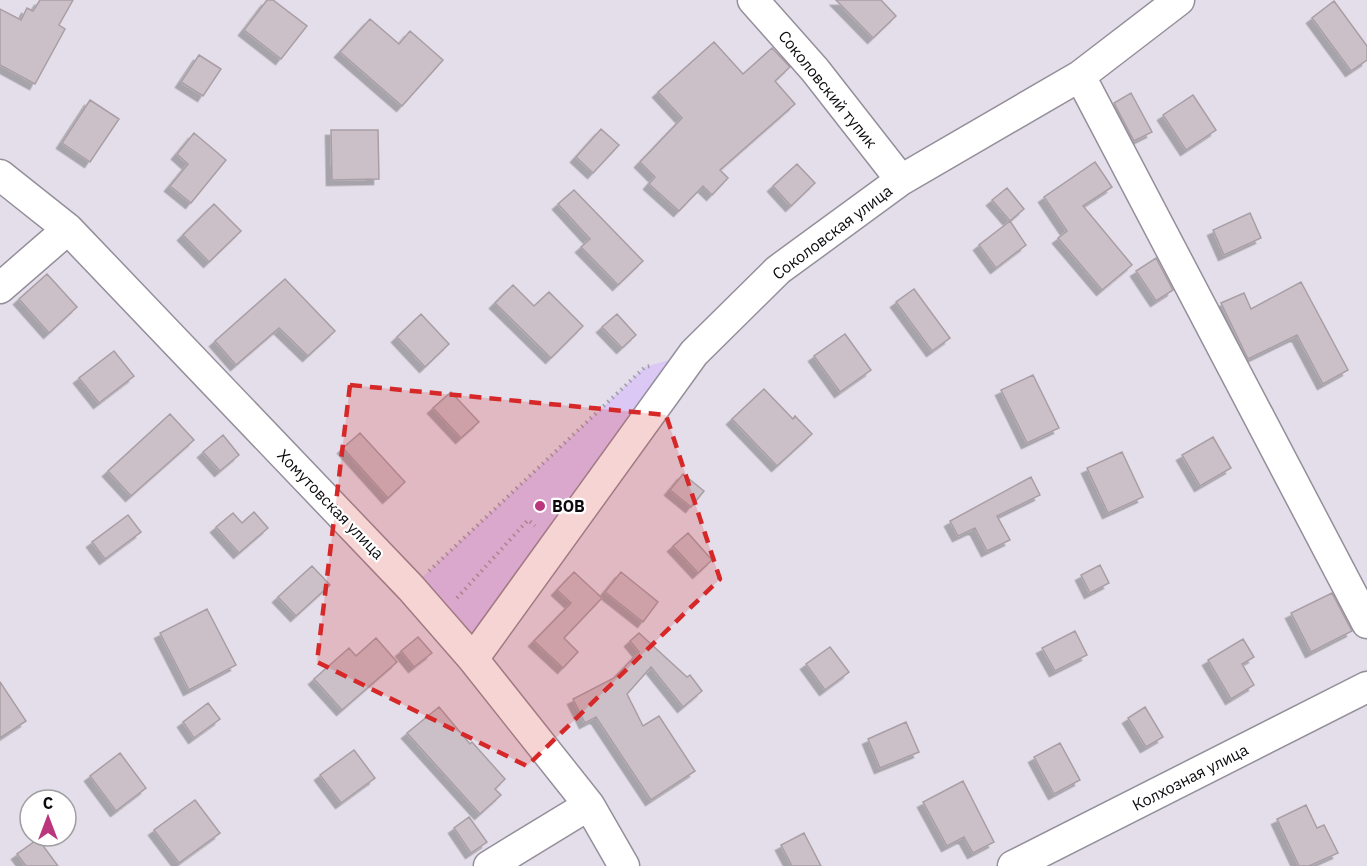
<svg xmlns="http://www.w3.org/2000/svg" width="1367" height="866" font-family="'IBM Plex Sans',sans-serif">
<defs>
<filter id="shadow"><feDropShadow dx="-5.5" dy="5.5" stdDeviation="0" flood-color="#0004"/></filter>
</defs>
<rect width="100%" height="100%" fill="#e3dee9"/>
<path fill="#dbc8f5" d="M694,353L473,659L411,588L645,367Z"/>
<path fill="#cbc0c7" stroke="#a99ea5" stroke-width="1.5" filter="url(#shadow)" d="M40,0H73L59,25L65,29L35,84L0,65V9L21,20L27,8L33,11Z
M267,0H273L307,26L281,59L244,30Z
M836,0H881L896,16L873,38Z
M1334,1L1367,46V60L1351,71L1312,18Z
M370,19L399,44L410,31L443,60L402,106L340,52Z
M714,42L743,74L772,48L790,67L775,81L795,104L720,170L728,178L712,195L703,186L679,211L649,184L655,177L640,162L682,118L658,92Z
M199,55L221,69L203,96L181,82Z
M1131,93L1152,132L1134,141L1114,103Z
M1193,95L1216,130L1186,150L1163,115Z
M90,100L119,119L90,162L62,143Z
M601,129L619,145L593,173L576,157Z
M331,130H378L379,179L332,180Z
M194,133L226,160L191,203L170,186L188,164L177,154Z
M1095,162L1112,187L1083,206L1132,265L1102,290L1058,238L1067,231L1044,197Z
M797,164L815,183L791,206L773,186Z
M1007,188L1024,209L1010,221L992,200Z
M574,190L643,261L618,285L581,247L590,239L558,204Z
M214,204L241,231L209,262L183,235Z
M1250,213L1261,238L1224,255L1213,230Z
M1010,221L1026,245L996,268L979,245Z
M1156,258L1173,290L1156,301L1136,271Z
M47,274L77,307L49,333L19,299Z
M285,279L335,331L308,356L279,328L236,365L215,341Z
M1301,282L1348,370L1323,384L1297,335L1248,359L1221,303L1244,293L1251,309Z
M513,285L534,306L549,292L583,326L551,358L495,303Z
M914,289L950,338L932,351L896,302Z
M421,314L449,344L425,367L397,337Z
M617,314L636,335L622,348L602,327Z
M845,334L871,370L840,392L814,356Z
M114,351L134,376L99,403L79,378Z
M1033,375L1059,428L1027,443L1001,390Z
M764,389L793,419L795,416L812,434L777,466L732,419Z
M451,392L479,422L461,438L433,408Z
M170,414L194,440L131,496L108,471Z
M360,433L405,482L388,498L343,448Z
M223,435L239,455L220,471L203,452Z
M1213,437L1231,468L1200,486L1182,455Z
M1122,452L1143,497L1108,513L1087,468Z
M683,474L704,491L691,507L670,490Z
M1031,477L1040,495L997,516L1010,540L987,551L975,528L958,536L950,521Z
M254,512L268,528L239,553L216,527L233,513L242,523Z
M128,515L141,532L105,559L92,542Z
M688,533L712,560L698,573L673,546Z
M1100,565L1109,583L1090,593L1081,575Z
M312,566L330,585L296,616L278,597Z
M574,572L602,598L564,638L578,652L563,668L534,641L571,603L557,590Z
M621,572L658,602L643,622L605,592Z
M1332,593L1352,631L1311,652L1291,613Z
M207,609L236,665L189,690L160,633Z
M1075,631L1087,655L1055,671L1042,648Z
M639,633L687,677L690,675L702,691L683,707L651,667L627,694L643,726L659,716L695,771L651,800L596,717L585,723L573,699L614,678L639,652L630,641Z
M418,637L432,653L414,667L401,651Z
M376,638L397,662L342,710L314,679L349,648L356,656Z
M1243,639L1254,657L1242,664L1254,685L1231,699L1208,660Z
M830,647L849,672L825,690L806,664Z
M0,682L26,721L0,738Z
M208,703L220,719L194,738L183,722Z
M439,707L470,744L472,742L505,779L495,789L501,795L480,814L407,733Z
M1145,707L1163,737L1146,747L1128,718Z
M906,722L919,752L880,768L868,739Z
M1060,743L1080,780L1054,794L1034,757Z
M354,750L375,778L341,803L320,775Z
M120,753L146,788L116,811L90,776Z
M963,781L994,842L973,853L964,837L947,846L923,802Z
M195,800L220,833L179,863L154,830Z
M1306,805L1317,828L1324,825L1338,853L1309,866H1299L1277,819Z
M469,817L487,842L471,853L454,828Z
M804,833L821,866H792L781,845Z
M38,839L58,866H26L17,854Z"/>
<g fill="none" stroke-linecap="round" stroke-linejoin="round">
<defs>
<path id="minor" d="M753,0L815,70L901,180
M1080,76L1367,623
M0,175L68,229L411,588L473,659L589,805L624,866
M0,288L68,229
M473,659L694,353L778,270L901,180L1080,76L1179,0
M489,866L589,805
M1013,866L1367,687"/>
</defs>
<use href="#minor" stroke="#948f9a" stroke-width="33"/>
<path stroke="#a09ca5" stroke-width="4" stroke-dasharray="1.5 4.5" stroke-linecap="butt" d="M429,571L645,367L650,366
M457,598L528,520L535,526"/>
<use href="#minor" stroke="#fff" stroke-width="30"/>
</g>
<path fill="#d62828" fill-opacity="0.2" stroke="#d62828" stroke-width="4.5" stroke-dasharray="12 8" stroke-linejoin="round" d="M350,385L666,415L720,579L527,766L317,662Z"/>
<circle fill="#ba377e" stroke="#fff" stroke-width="2" cx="540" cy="506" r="6"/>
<g text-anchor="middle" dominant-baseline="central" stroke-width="4.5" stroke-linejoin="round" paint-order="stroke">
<g font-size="16" fill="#0c0a0e" stroke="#fff">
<text transform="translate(828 89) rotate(51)">Соколовский тупик</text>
<text transform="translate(832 232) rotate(-37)">Соколовская улица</text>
<text transform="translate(331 504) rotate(46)">Хомутовская улица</text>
<text transform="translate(1190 777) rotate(-27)">Колхозная улица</text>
</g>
<g font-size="16" font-weight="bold" fill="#0c0a0e" stroke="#fff" text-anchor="start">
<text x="552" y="506">ВОВ</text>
</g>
</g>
<g transform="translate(48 818)"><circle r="28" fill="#ffffff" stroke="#9e9d9f" stroke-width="1.5"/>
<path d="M0-4.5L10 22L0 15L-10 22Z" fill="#ba377e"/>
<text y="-9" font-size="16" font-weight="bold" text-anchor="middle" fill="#0c0a0e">С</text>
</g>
</svg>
